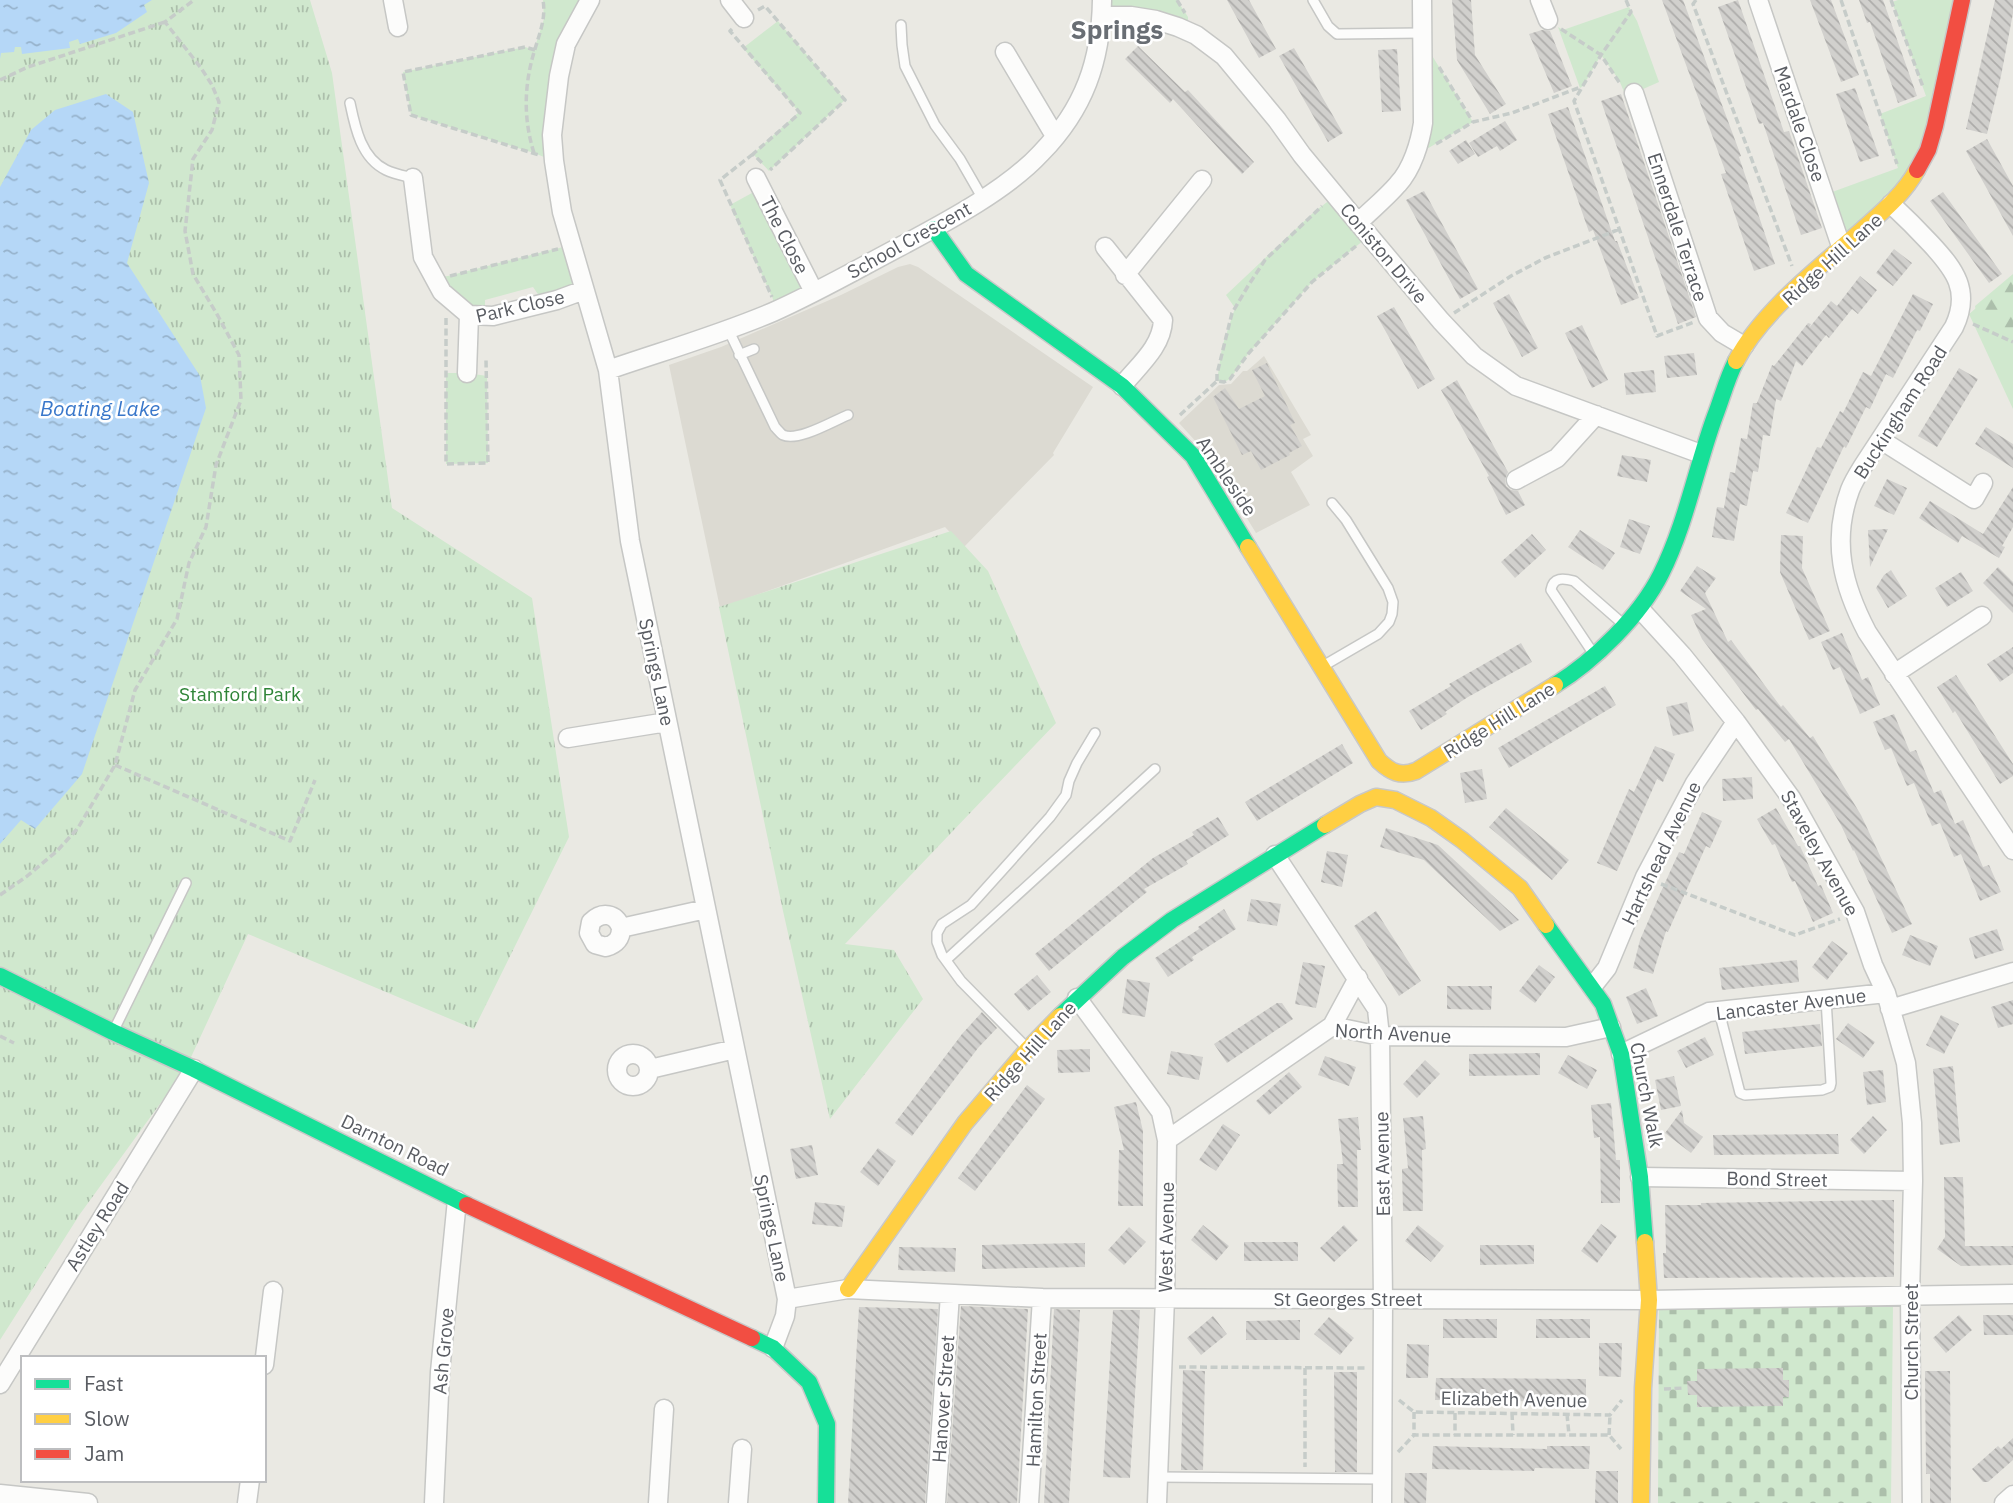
<svg xmlns="http://www.w3.org/2000/svg" width="2013" height="1503" font-family="'IBM Plex Sans',sans-serif">
<defs>
<pattern id="forest-firs" width="22" height="20" patternUnits="userSpaceOnUse" patternTransform="scale(1.75)"><rect width="22" height="20" fill="#d0e8ce"/><path d="M5 1l3.5 6h-7zM16 11l3.5 6h-7z" fill="#acbfab"/></pattern>
<pattern id="cemetery-stones" width="16" height="16" patternUnits="userSpaceOnUse" patternTransform="scale(1.75)"><rect width="16" height="16" fill="#d0e8ce"/><path d="M2 7V4a2 2 0 0 1 4 0v3zM10 15v-3a2 2 0 0 1 4 0v3z" fill="#acbfab"/></pattern>
<pattern id="park-tufts" width="24" height="20" patternUnits="userSpaceOnUse" patternTransform="scale(1.75)"><rect width="24" height="20" fill="#d0e8ce"/><path d="M3 7l-1-3M5 7V3M7 7l1-3M15 17l-1-3M17 17v-4M19 17l1-3" fill="none" stroke="#acbfab"/></pattern>
<pattern id="water-ripples" width="26" height="14" patternUnits="userSpaceOnUse" patternTransform="scale(1.75)"><rect width="26" height="14" fill="#b5d7f7"/><path d="M2 4q2-2 4 0t4 0M15 11q2-2 4 0t4 0" fill="none" stroke="#96b2cb"/></pattern>
<pattern id="building-back-hatch" width="6" height="6" patternUnits="userSpaceOnUse" patternTransform="scale(1.75)"><rect width="6" height="6" fill="#d1d0cd"/><path d="M-1 5l2 2M0 0l6 6M5-1l2 2" fill="none" stroke="#adacaa"/></pattern>
</defs>
<rect width="100%" height="100%" fill="#eae9e3"/>
<path fill="#dcdad2" d="M910,264L918,267L1093,387L1053,453L1054,455L964,547L945,527L720,608L669,365L721,347L841,295L898,267Z
M1264,356L1311,435L1303,439L1313,456L1291,472L1310,505L1256,533L1209,456L1179,423L1219,385L1231,384L1243,371H1247Z"/>
<path fill="#d0e8ce" d="M543,0H590L567,44L554,161L534,153L411,115L403,72L525,47L534,50L544,19Z
M1102,0H1177L1188,17V31L1102,16Z
M1898,0H1962L1928,150L1842,249L1824,195L1898,168L1880,114L1926,96L1892,2Z
M1629,7L1637,21L1659,82L1634,93L1625,94L1619,80L1601,55L1583,86L1580,88L1558,27L1563,30Z
M778,21L845,100L769,171L753,154L799,112L743,48Z
M1431,54L1473,122L1413,157Z
M761,188L814,292L773,312V299L730,205Z
M1335,196L1369,236L1312,282L1248,354L1230,379L1224,382L1217,381L1222,347L1235,308L1226,295L1314,212Z
M571,245L584,290L544,303L533,287L485,300V316L469,315L434,278L448,276Z
M2013,277V409L1969,314Z
M446,373H467L487,376L488,463L446,464Z"/>
<path fill="url(#forest-firs)" d="M2013,274V333L1977,318L1975,306Z"/>
<path fill="url(#cemetery-stones)" d="M1893,1304L1891,1503H1658L1659,1306Z"/>
<path fill="url(#park-tufts)" d="M0,0H310L332,73L392,508L532,598L569,837L474,1029L248,934L186,1068L80,1214L0,1340Z
M951,531L988,571L1056,723L845,944L894,950L923,999L830,1119L783,911L719,607Z"/>
<path fill="url(#water-ripples)" d="M0,0H152L144,5L147,12L116,33L80,44L78,39L69,42L70,48L22,54L21,47H15L14,52L1,53L0,59Z
M106,94L133,112L149,183L127,263L200,376L206,408L82,774L35,829L21,820L0,844V187L31,130L55,110Z"/>
<path fill="url(#building-back-hatch)" d="M1227,0H1249L1276,49L1259,58Z
M1452,0H1471L1475,55L1506,104L1490,114L1457,60Z
M1662,0H1683L1741,156L1739,157L1775,264L1754,271L1721,174L1726,173Z
M1738,0L1784,132L1789,131L1822,228L1801,235L1763,123L1759,124L1718,7Z
M1810,0H1831L1859,75L1841,82Z
M1859,0H1883L1917,96L1898,103L1870,22L1867,23Z
M1995,0H2013V13L2001,76L1987,134L1966,129Z
M1542,30L1550,31L1572,86L1554,93L1529,34Z
M1138,46L1185,92L1188,90L1254,162L1242,174L1173,99L1170,103L1125,59Z
M1294,48L1343,133L1328,142L1279,56Z
M1397,49L1401,111L1382,112L1378,50Z
M1855,88L1879,156L1860,162L1836,94Z
M1621,94L1696,317L1678,324L1601,101Z
M1568,107L1615,241H1617L1639,298L1621,305L1593,230L1589,232L1548,114Z
M1505,121L1517,140L1500,151L1497,146L1478,157L1469,143Z
M1987,139L2013,186V236L1966,151Z
M1466,140L1475,154L1458,164L1449,151Z
M1424,191L1478,289L1460,299L1406,200Z
M1943,192L2002,274L1989,283L1930,201Z
M1894,249L1912,263L1893,286L1876,273Z
M1860,276L1877,290L1858,314L1852,309L1829,338L1826,335L1802,366L1796,361L1781,401L1776,399L1770,436L1763,435L1758,472L1753,471L1747,506L1740,504L1734,541L1712,537L1717,507L1724,508L1730,472L1735,473L1741,438L1747,439L1753,403H1757L1772,365L1774,366L1808,323L1811,324L1809,328L1831,301L1837,306Z
M1509,294L1538,348L1522,357L1493,303Z
M1913,294L1933,304L1920,331L1917,330L1893,378L1886,374L1870,409L1866,407L1846,448L1844,446L1808,523L1786,513L1817,447L1821,448L1840,411L1843,413L1863,372L1871,376Z
M1394,307L1435,379L1418,389L1377,316Z
M1582,325L1608,380L1592,388L1565,333Z
M1694,353L1697,375L1667,378L1664,356Z
M1267,363L1295,423L1290,425L1302,446L1289,453L1290,455L1261,470L1251,451L1242,455L1213,397L1225,388L1239,409L1265,396L1252,370Z
M1959,368L1978,379L1937,447L1918,436Z
M1654,370L1656,392L1626,395L1624,373Z
M1457,380L1508,472L1505,479L1506,486L1511,490L1518,491L1525,505L1506,515L1487,477L1489,476L1441,390Z
M1986,427L2013,444V468L1975,444Z
M1622,455L1651,460L1647,482L1617,476Z
M1887,479L1907,488L1894,515L1874,506Z
M2013,487V527L2002,546L2005,547L1999,558L1962,536L1958,543L1919,518L1930,501L1983,534Z
M1629,519L1650,526L1640,554L1620,547Z
M1888,529L1870,567L1868,530Z
M1580,530L1615,553L1603,570L1568,547Z
M1532,534L1546,550L1515,578L1501,562Z
M1781,535L1803,536L1802,568L1830,631L1809,640L1780,572Z
M1697,566L1716,578L1705,593L1728,642L1731,640L1781,707L1783,705L1810,738L1813,736L1861,815L1912,924L1892,933L1854,850L1853,851L1841,825L1789,739L1785,742L1758,709L1756,710L1702,639L1691,615L1706,609L1680,591Z
M1998,567L2013,582V613L1983,583Z
M1891,570L1907,596L1888,608L1876,588L1884,575Z
M1961,572L1973,591L1947,607L1935,588Z
M1842,633L1862,680L1868,677L1880,705L1860,714L1840,667L1833,670L1821,642Z
M1521,643L1532,662L1468,697L1445,712L1447,714L1421,730L1409,711L1451,686L1449,684Z
M2013,647V673L2000,682L1987,664Z
M1956,675L2013,764V776L2000,784L1955,711L1953,713L1937,687Z
M1605,686L1616,705L1509,768L1498,748Z
M1687,702L1694,731L1673,736L1666,707Z
M1894,714L1910,752L1916,750L1934,793L1941,790L1955,824L1963,820L1983,867L1989,865L2001,892L1980,901L1961,854L1954,857L1940,823L1932,826L1914,783L1907,786L1891,748L1885,750L1873,722Z
M1342,744L1353,763L1257,821L1245,802Z
M1655,746L1675,754L1663,782L1657,779L1617,871L1597,863L1629,789L1634,792Z
M1482,769L1487,799L1465,803L1460,773Z
M1752,777L1753,799L1723,801L1722,779Z
M1506,808L1569,860L1552,880L1489,827Z
M1776,808L1798,846H1800L1818,886L1821,885L1833,913L1813,922L1795,881L1792,882L1775,844L1772,845L1757,819Z
M1702,812L1722,821L1710,848L1706,846L1668,932L1666,931L1653,974L1633,968L1640,940L1659,896L1679,852L1684,854Z
M1218,817L1229,835L1186,861L1188,864L1144,889L1147,892L1049,971L1035,954L1153,858L1194,835L1192,832Z
M1386,828L1438,845L1519,920L1500,931L1424,860L1380,847Z
M1327,851L1348,855L1342,887L1321,882Z
M1251,899L1281,904L1277,926L1247,921Z
M1224,909L1236,929L1192,957L1194,960L1168,977L1155,958L1199,929L1198,927Z
M1376,911L1421,981L1399,996L1354,926Z
M1997,929L2004,950L1975,959L1969,938Z
M1910,935L1938,946L1930,966L1902,955Z
M1832,941L1848,953L1827,980L1812,967Z
M1797,960L1799,982L1722,990L1719,968Z
M1303,962L1325,966L1316,1008L1295,1004Z
M1539,965L1555,977L1535,1003L1519,991Z
M1037,975L1051,992L1028,1011L1014,994Z
M1127,979L1150,983L1145,1017L1122,1013Z
M1447,986H1492L1491,1010L1447,1009Z
M1646,988L1658,1016L1637,1024L1626,997Z
M2013,1000V1024L1998,1028L1991,1007Z
M1277,1003H1282L1293,1019L1227,1063L1214,1044Z
M982,1012L997,1028L978,1048L912,1136L895,1123L962,1034Z
M1941,1015L1959,1024L1944,1054L1926,1045Z
M1848,1023L1875,1042L1863,1058L1836,1039Z
M1820,1024L1822,1046L1745,1054L1742,1032Z
M1705,1037L1714,1055L1686,1068L1677,1051Z
M1090,1049V1072L1058,1073L1057,1050Z
M1171,1051L1203,1057L1199,1080L1167,1074Z
M1540,1053V1075L1469,1076V1054Z
M1568,1055L1597,1070L1587,1089L1558,1073Z
M1325,1056L1356,1067L1349,1086L1318,1075Z
M1425,1060L1440,1074L1417,1098L1403,1084Z
M1953,1066L1960,1142L1940,1145L1933,1069Z
M1883,1070L1886,1102L1867,1105L1863,1072Z
M1289,1072L1302,1087L1269,1115L1256,1101Z
M1674,1076L1681,1106L1661,1110L1655,1080Z
M1027,1085L1045,1099L975,1191L958,1178Z
M1136,1102L1143,1131V1206H1118L1119,1150H1124L1114,1107Z
M1611,1103L1616,1160H1620V1203H1601L1600,1137L1594,1138L1591,1105Z
M1682,1110L1684,1123L1703,1137L1691,1153L1665,1133Z
M1423,1116L1426,1149L1422,1150L1423,1211H1403L1402,1169L1408,1168L1403,1118Z
M1873,1116L1887,1130L1864,1154L1850,1140Z
M1358,1117L1361,1150H1357L1358,1207H1338L1337,1164H1343L1338,1119Z
M1223,1124L1240,1135L1216,1171L1199,1160Z
M1838,1134L1839,1154L1714,1155L1713,1135Z
M812,1145L818,1175L796,1179L790,1149Z
M878,1148L896,1161L878,1186L860,1172Z
M1944,1177H1963L1965,1246H2013V1265L1961,1266L1937,1249L1945,1237Z
M1894,1200V1277L1664,1278L1663,1253H1666L1665,1205H1701V1203Z
M815,1202L845,1206L842,1227L812,1224Z
M1601,1224L1617,1236L1597,1263L1581,1251Z
M1203,1225L1229,1246L1216,1261L1191,1240Z
M1344,1225L1358,1240L1334,1262L1320,1248Z
M1418,1225L1444,1246L1431,1262L1405,1241Z
M1129,1227L1146,1242L1124,1265L1108,1250Z
M1244,1242H1298V1261H1244Z
M1085,1243V1267L982,1269V1245Z
M1480,1245H1534V1264L1480,1265Z
M899,1247L956,1248L955,1272L898,1270Z
M961,1306L1028,1309L1017,1503H947Z
M859,1307L938,1309L925,1503H848Z
M1054,1309L1080,1310L1069,1503H1044Z
M1113,1310H1140L1130,1478L1103,1477Z
M1959,1315L1972,1330L1946,1353L1933,1338Z
M1983,1315H2013V1335H1984Z
M1213,1316L1227,1334L1201,1355L1187,1338Z
M1329,1317L1354,1338L1340,1355L1314,1334Z
M1443,1319H1497V1338H1443Z
M1536,1319H1590V1338H1536Z
M1300,1320V1340H1246V1321Z
M1599,1343H1622L1621,1377L1599,1376Z
M1407,1344L1429,1345L1428,1378H1406Z
M1783,1368V1380H1789V1397H1783V1406L1697,1407V1395H1688L1687,1381H1697V1369Z
M1183,1370L1205,1371L1203,1470H1181Z
M1925,1371H1950L1951,1503H1930V1474H1926Z
M1334,1372H1357V1472H1335Z
M1436,1378L1586,1379V1402L1435,1400Z
M2013,1438V1460L1988,1482H1983L1972,1469L1998,1446L2001,1449Z
M1433,1446L1547,1449V1446H1590L1589,1469L1535,1468L1534,1471L1432,1469Z
M1596,1471H1618V1503H1595Z
M1405,1473H1427L1426,1503H1404Z"/>
<g fill="none" stroke-linecap="round" stroke-linejoin="round">
<defs>
<path id="lane" d="M1313,0L1328,26L1337,34L1422,33
M901,25L902,45L905,66L935,125L960,159L983,199
M350,103C355,127 361,158 386,170C394,174 405,176 413,178
M728,329L775,427C777,429 781,434 783,435C798,442 833,421 848,415
M739,355L754,349
M1593,653L1551,590C1553,577 1563,578 1574,581L1623,624
M1323,666L1378,634L1389,622L1392,614L1393,602L1388,588L1346,520L1332,503
M946,960L1155,769
M1719,1011L1740,1093L1745,1095L1822,1090L1830,1087L1831,1083L1826,999
M114,1030L186,883
M1026,1047L961,981L942,955L937,942V933L942,924L971,905L1050,817L1066,795L1069,781L1077,763L1095,733
M1158,1477L1382,1479"/>
<path id="street" d="M393,0L398,27
M590,0L566,44L559,76L552,135L554,161L562,212L608,370L630,541L787,1299L785,1316L773,1348
M730,0L744,18
M1540,0L1548,20
M1758,0L1842,249
M1102,16H1131L1156,20L1178,27L1196,35L1224,56L1277,120L1302,155L1350,213L1441,321L1474,356L1516,386L1701,454
M1005,52L1055,136
M1634,93L1708,318L1722,333L1744,346
M413,178L423,257L442,292L469,315
M756,178L814,292
M1891,204C1905,217 1918,230 1931,244C1955,270 1971,291 1954,327L1863,466C1858,474 1853,482 1850,490C1831,542 1843,586 1867,632L2013,850
M1358,223C1371,210 1386,198 1398,184C1412,169 1420,143 1423,123L1422,0
M1105,247L1163,320C1162,347 1138,366 1122,386
M1125,275L1202,180
M608,370C663,351 719,335 773,312C818,292 861,267 905,244C948,221 1008,189 1041,153C1084,109 1101,61 1102,0
M467,373L469,315L493,316L557,300L584,290
M1881,440L1974,499L1983,483
M1516,480L1557,458L1596,415
M1640,609L1682,655L1736,722L1791,798L1855,912L1873,965L1886,993L1906,1063L1912,1123L1913,1181L1910,1295L1912,1503
M1894,674L1982,616
M568,738L667,722
M1275,855L1377,1009L1380,1036L1383,1299L1382,1503
M621,928C616,913 602,911 591,922L589,933L595,944L606,947C616,944 621,939 621,928L706,909
M1592,987L1607,968L1645,877L1695,783L1736,722
M1077,998L1161,1112L1167,1140L1165,1298L1157,1503
M1890,1009L2013,972
M1332,1026L1358,978
M617 1070a16 16 0 1 1 32 0a16 16 0 1 1-32 0Z
M1621,1054L1709,1012L1886,993
M650,1069L735,1049
M1167,1140L1332,1026L1380,1036L1566,1037L1611,1027
M1640,1177L1913,1181
M787,1299L848,1289L1042,1298L1649,1300L2013,1294
M264,1365L273,1291
M0,1384L194,1069
M0,1494L88,1503
M247,1503L250,1480
M434,1503L440,1372L457,1200
M658,1503L664,1409
M738,1503L742,1449
M936,1503L950,1294
M1029,1503L1042,1298
M2004,1503L2013,1495"/>
<path id="fast" d="M934,229L966,274L1122,386L1193,456L1248,547
M1555,685C1594,661 1640,616 1661,574C1686,524 1696,468 1715,416C1722,398 1727,378 1736,361
M1546,925L1603,1004L1621,1054L1640,1177L1645,1242
M0,976L113,1032L194,1069L467,1205
M1060,1016L1123,957L1172,920L1325,825
M752,1338L773,1348L809,1382L827,1424L826,1503"/>
<path id="slow" d="M1736,361C1762,311 1820,267 1863,229C1882,212 1904,194 1917,170
M1248,547L1379,761C1391,772 1400,777 1416,771L1555,685
M1325,825L1360,804L1376,797L1395,800L1431,818L1462,840L1520,888L1546,925
M848,1289L965,1123L1028,1049L1060,1016
M1641,1503L1643,1388L1649,1300L1645,1242"/>
<path id="jam" d="M1917,170L1928,150L1935,126L1962,0
M467,1205L752,1338"/>
</defs>
<use href="#lane" stroke="#c6c7c5" stroke-width="12"/>
<use href="#street" stroke="#c6c7c5" stroke-width="21"/>
<use href="#fast" stroke="#c8c8c8" stroke-width="19"/>
<use href="#slow" stroke="#c8c8c8" stroke-width="19"/>
<use href="#jam" stroke="#c8c8c8" stroke-width="19"/>
<path stroke="#c6ccc9" stroke-width="3.5" stroke-dasharray="7 3.5" stroke-linecap="butt" d="M1177,0L1185,13
M1626,0L1631,12L1601,55L1574,101L1657,336L1694,322
M1696,0L1693,4L1792,266
M1841,0L1897,164
M1891,0L1923,87
M758,10L765,6L845,100L770,170
M732,29L730,31L800,113L753,154L762,163
M1561,29L1601,55L1621,85
M535,50L525,47L403,72L411,115L539,155
M1439,67L1473,122
M0,80L28,67L165,22
M1436,144L1473,122L1512,113L1581,87
M534,153C523,118 524,84 535,49C540,32 546,18 543,0
M753,154L720,180L772,297
M450,276L558,249
M1454,313L1511,276L1545,258L1620,229
M446,318V464L488,463L486,360
M1973,324L2013,342
M1217,381V374L1232,313L1248,286L1265,260L1322,206
M1180,415L1217,381L1224,382L1230,379L1248,354L1312,282L1356,246
M115,765L290,841L315,780
M1661,884L1795,935L1840,919
M0,895L26,877L57,851L78,828L115,765L135,690L177,619L189,563L206,527L216,465L241,400L239,355L218,316L193,274L185,231L193,159L212,130L219,102L212,85L201,68L165,22L194,0
M0,1036L14,1043
M1179,1367L1367,1368
M1305,1368V1467
M1664,1389L1684,1388
M1399,1400L1414,1412L1610,1415L1622,1400
M1414,1412V1434
M1455,1413V1435
M1512,1413L1513,1435
M1567,1414L1569,1435
M1609,1435L1610,1415
M1398,1452L1414,1435H1609L1621,1449"/>
<use href="#lane" stroke="#fcfcfb" stroke-width="9"/>
<use href="#street" stroke="#fcfcfb" stroke-width="18"/>
<use href="#fast" stroke="#16e098" stroke-width="16"/>
<use href="#slow" stroke="#ffcf43" stroke-width="16"/>
<use href="#jam" stroke="#f24e42" stroke-width="16"/>
</g>
<g text-anchor="middle" dominant-baseline="central" stroke-width="5" stroke-linejoin="round" paint-order="stroke">
<g font-size="19" fill="#595c62" stroke="#fff">
<text transform="translate(1800 124) rotate(71)">Mardale Close</text>
<text transform="translate(1678 227) rotate(72)">Ennerdale Terrace</text>
<text transform="translate(785 235) rotate(63)">The Close</text>
<text transform="translate(909 240) rotate(-29)">School Crescent</text>
<text transform="translate(1384 253) rotate(50)">Coniston Drive</text>
<text transform="translate(1832 259) rotate(-42)">Ridge Hill Lane</text>
<text transform="translate(520 306) rotate(-13)">Park Close</text>
<text transform="translate(1900 412) rotate(-57)">Buckingham Road</text>
<text transform="translate(1227 476) rotate(56)">Ambleside</text>
<text transform="translate(657 672) rotate(78)">Springs Lane</text>
<text transform="translate(1499 720) rotate(-32)">Ridge Hill Lane</text>
<text transform="translate(1661 853) rotate(-64)">Hartshead Avenue</text>
<text transform="translate(1820 853) rotate(61)">Staveley Avenue</text>
<text transform="translate(1791 1004) rotate(-7)">Lancaster Avenue</text>
<text transform="translate(1393 1033) rotate(3)">North Avenue</text>
<text transform="translate(1030 1051) rotate(-48)">Ridge Hill Lane</text>
<text transform="translate(1647 1095) rotate(79)">Church Walk</text>
<text transform="translate(395 1145) rotate(26)">Darnton Road</text>
<text transform="translate(1382 1164) rotate(-91)">East Avenue</text>
<text transform="translate(1777 1179) rotate(1)">Bond Street</text>
<text transform="translate(97 1226) rotate(-58)">Astley Road</text>
<text transform="translate(772 1228) rotate(78)">Springs Lane</text>
<text transform="translate(1166 1237) rotate(-89)">West Avenue</text>
<text x="1348" y="1299">St Georges Street</text>
<text transform="translate(1911 1342) rotate(-90)">Church Street</text>
<text transform="translate(443 1351) rotate(-85)">Ash Grove</text>
<text transform="translate(943 1399) rotate(-86)">Hanover Street</text>
<text transform="translate(1514 1399) rotate(1)">Elizabeth Avenue</text>
<text transform="translate(1036 1400) rotate(-87)">Hamilton Street</text>
</g>
<g font-size="19" fill="#2e8437" stroke="#fff">
<text x="240" y="694">Stamford Park</text>
</g>
<g font-size="21" font-style="italic" fill="#3977ca" stroke="#fff">
<text x="100" y="408">Boating Lake</text>
</g>
<g font-size="26" font-weight="bold" fill="#696e74" stroke="#fff">
<text x="1117" y="29">Springs</text>
</g>
</g>
<rect x="21" y="1356" width="245" height="126" fill="#ffffff" stroke="#bdbec0" stroke-width="2"/>
<rect x="35" y="1379" width="35" height="10" fill="#16e098" stroke="#bdbec0" stroke-width="2"/>
<text x="84" y="1391" font-size="21" fill="#595c62">Fast</text>
<rect x="35" y="1414" width="35" height="10" fill="#ffcf43" stroke="#bdbec0" stroke-width="2"/>
<text x="84" y="1426" font-size="21" fill="#595c62">Slow</text>
<rect x="35" y="1449" width="35" height="10" fill="#f24e42" stroke="#bdbec0" stroke-width="2"/>
<text x="84" y="1461" font-size="21" fill="#595c62">Jam</text>
</svg>
